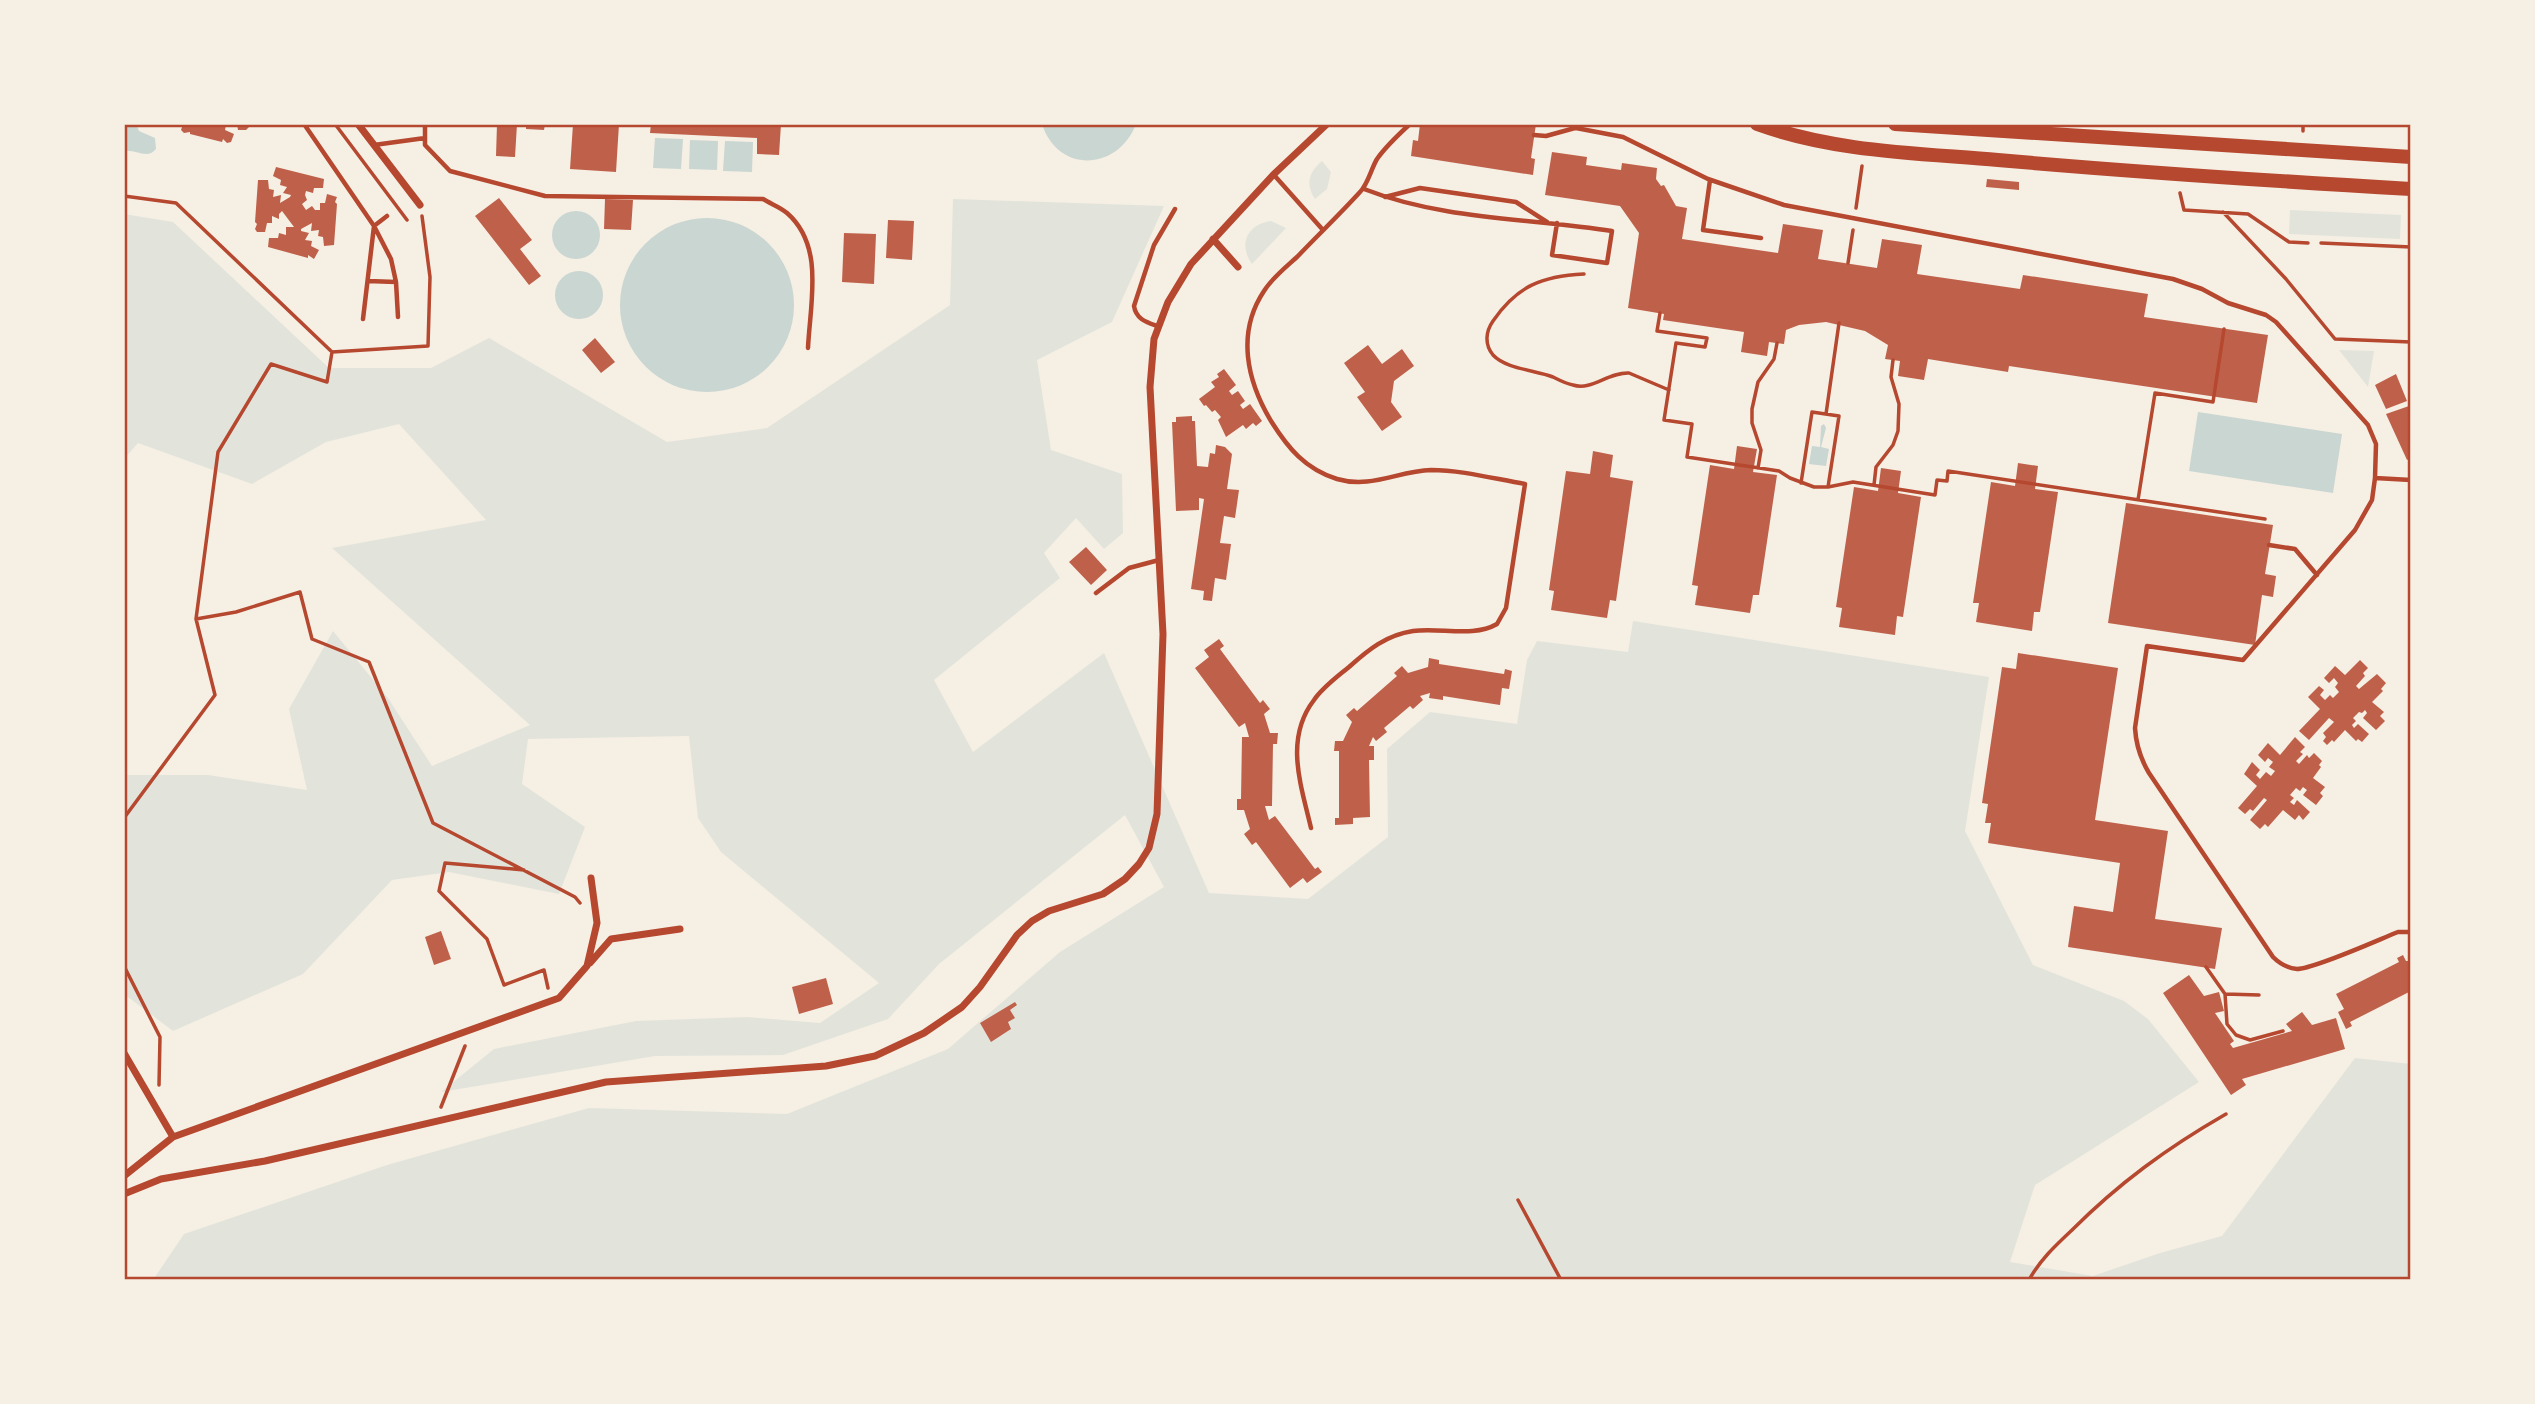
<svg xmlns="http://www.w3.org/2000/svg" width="2535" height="1404" font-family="'Alegreya Sans',sans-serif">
<rect width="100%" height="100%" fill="#f6efe4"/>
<path fill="#e2e4dc" d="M1322,161L1331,172L1327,189L1315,199C1305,184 1309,172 1322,161Z
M953,199L1164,206L1112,322L1037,360L1051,450L1122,474L1123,533L1104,549L1076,518L1044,553L1060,578L934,680L973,752L1104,653L1209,893L1308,899L1388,837L1387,749L1430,712L1517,724L1527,660L1537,641L1628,652L1633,621L1989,677L1965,831L2033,965L2124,1001L2148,1019L2199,1082L2035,1185L2010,1262L2093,1276L2160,1253L2222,1236L2355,1058L2411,1064V1280H153L184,1234L387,1165L589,1108L787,1114L948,1049L1060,952L1164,887L1125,815L939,964L888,1019L783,1055L655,1056L441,1092L494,1049L636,1021L747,1017L820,1023L879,983L721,852L698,818L689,736L528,739L522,784L585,827L559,894L449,872L392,880L303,974L173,1031L124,994V775H208L307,790L289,709L333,631L388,698L432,766L530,725L332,548L486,520L399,424L326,442L252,484L138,443L124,459V214L173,222L329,368H431L489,338L667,442L767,428L950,305Z
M2290,210L2401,215L2400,239L2289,234Z
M1271,221L1286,228L1252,264C1238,245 1247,224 1271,221Z
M2339,350L2374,351L2368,387Z"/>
<path fill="#c9d6d2" d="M124,124H136L139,131L155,138L156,149C147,160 136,149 124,151Z
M1042,124H1136C1118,171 1058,174 1042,124Z
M655,138L683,139L681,169L653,168Z
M690,140L718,141L717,170L689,169Z
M725,141L753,142L752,172L723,171Z
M552 235a24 24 0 1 1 48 0a24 24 0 1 1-48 0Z
M620 305a87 87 0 1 1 174 0a87 87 0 1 1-174 0Z
M555 295a24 24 0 1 1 48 0a24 24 0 1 1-48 0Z
M2198,412L2342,434L2333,493L2189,471Z
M1824,424L1826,428L1821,447L1829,449L1826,466L1809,464L1812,446L1820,447L1821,426Z"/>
<path fill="#bf614a" d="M183,124L226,125L225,130L234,134L231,142L227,143L223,139L222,142L190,134V132L184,133L181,130Z
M237,124H249V127L246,130H238Z
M497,124H517L515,157L496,156Z
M526,124H545L544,130L526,129Z
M573,124H619L616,172L570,169Z
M651,124H781L779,155L757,154V138L650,133Z
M1420,124H1536L1531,158L1535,159L1533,175L1411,156L1413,140L1418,141Z
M1552,152L1587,157L1586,165L1621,170L1622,163L1657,168L1656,179L1661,186L1664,185L1676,206L1687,208L1682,239L1778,253L1783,224L1823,230L1818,259L1877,268L1882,239L1922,245L1917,274L2020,289L2023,275L2148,294L2144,317L2268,335L2257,403L2009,366L2008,372L1928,359L1924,380L1898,376L1900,361L1885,359L1888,345L1865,331L1826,322L1799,325L1786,330L1784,344L1769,342L1767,356L1741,352L1744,332L1663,320L1664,314L1628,308L1639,233L1620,206L1545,195Z
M276,167L324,179L323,188H314L313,193L306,191L305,195L307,200L302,204L306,210L312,206L315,210H320V203H325L327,194L337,197L335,202L337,204L334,245L324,246L323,237L318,236L319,230L311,231L312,223L301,229V231L309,233L305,240L312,241L311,246L319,250L314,259L308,255V258L268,247L269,238H278L279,233L286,235V227H294L282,211L279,214V219L272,216V223H267L265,232H257L255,229L257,224L255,222L258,180H268L269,189L274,190L273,197L281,195L280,203L290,197L291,195L283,193L287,187L280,185L281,180L273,176Z
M1987,179L2019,182V190L1986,187Z
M499,198L532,240L520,249L541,276L529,285L475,216Z
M605,199L633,200L631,230L604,229Z
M888,220L914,221L912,260L886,258Z
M844,233L876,234L874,284L842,282Z
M595,338L615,362L601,373L582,350Z
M1368,345L1382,364L1402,349L1414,366L1394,381L1391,402L1402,417L1382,431L1357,397L1365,392L1344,363Z
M1224,369L1236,385L1229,391L1232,395L1238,391L1245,401L1240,405L1243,409L1250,404L1262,421L1256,426L1253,423L1246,429L1243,425L1226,437L1218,420L1221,417L1215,410L1212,412L1206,405L1204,406L1199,399L1215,387L1211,382L1219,377L1217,374Z
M2396,374L2407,401L2386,409L2375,385Z
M2409,406L2411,410V458L2407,460L2386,414Z
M1192,416V421H1195L1197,466L1208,467L1210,453L1215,454L1216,445L1225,447L1232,454L1227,489L1239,490L1235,518L1224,516L1220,543L1231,544L1226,580L1215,578L1212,601L1203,600L1204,591L1191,589L1204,499L1199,498V510L1176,511L1172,422H1176V417Z
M1737,446L1757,449L1753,472L1777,475L1759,595H1753L1750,613L1695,605L1698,586L1692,585L1710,465L1734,469Z
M1593,451L1613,455L1610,477L1633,481L1616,601L1610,600L1607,618L1551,610L1554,591L1549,590L1566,471L1590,474Z
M2018,463L2038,466L2035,489L2058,492L2040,612H2034L2032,631L1976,622L1979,603H1973L1991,482L2015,486Z
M1881,468L1901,471L1898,493L1921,497L1903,617L1897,616L1895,635L1839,627L1842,608L1836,607L1854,487L1878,491Z
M2126,503L2273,525L2265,574L2276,576L2273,597L2262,595L2255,645L2108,623Z
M1086,547L1107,570L1091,585L1069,562Z
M1219,639L1224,646L1220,649L1260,703L1263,700L1270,709L1264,714L1270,733H1278L1277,744H1273L1272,806H1265L1269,820L1275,816L1315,869L1318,867L1322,872L1307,883L1303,878L1290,888L1256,842L1252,845L1244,834L1250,829L1244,810H1237V799H1241L1242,737H1249L1245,723L1239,727L1195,668L1209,657L1204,650Z
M2018,653L2118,668L2095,820L2168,831L2155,919L2222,928L2215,969L2068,947L2074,906L2113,912L2120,863L1988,843L1991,823H1985L1988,804L1982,803L2002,667L2016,669Z
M1429,658L1439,660V664L1504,674L1505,669L1512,671L1509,689L1502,688L1500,705L1443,696V700L1429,698L1430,693L1420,696L1423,700L1413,709L1410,706L1384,728L1387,732L1376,741L1373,737L1369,746H1374V760H1369L1370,817L1353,818V824L1335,825V818H1339V751H1334L1335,741H1343L1352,722L1346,715L1354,708L1357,711L1397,676L1394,673L1402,666L1408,673L1428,667Z
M2360,660L2368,668L2363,673L2365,676L2356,686L2359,689L2377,674L2386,683L2381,689L2383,691L2372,702L2384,712L2380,716L2385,721L2376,730L2363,718L2367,713L2365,710L2362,713L2359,712L2353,718L2356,721L2352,725L2354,728L2358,724L2369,734L2362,742L2358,739L2356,741L2345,730L2334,742L2332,740L2327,745L2323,741L2326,737L2323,733L2334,722L2329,718L2309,740L2299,731L2320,709L2308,697L2319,686L2324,690L2320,695L2325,700L2330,695L2333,698L2339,692L2335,687L2338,683L2334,678L2329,683L2324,678L2335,666L2345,675Z
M2295,737L2305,747L2300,752L2303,754L2296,761L2299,764L2307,755L2309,758L2314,753L2322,761L2319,765L2321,767L2313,778L2325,787L2320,793L2323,796L2316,805L2303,795L2307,790L2303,787L2300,791L2296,788L2290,795L2294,798L2290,802L2294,805L2297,800L2310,812L2303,820L2299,815L2295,820L2283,810L2268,827L2265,824L2260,829L2250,820L2267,800L2264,798L2253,811L2250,809L2245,814L2238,808L2257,786L2244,774L2252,762L2260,770L2256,775L2260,779L2266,772L2271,776L2275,771L2269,767L2273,762L2268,758L2265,762L2258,755L2268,743L2280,755Z
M441,931L451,959L434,965L425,937Z
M2403,955L2406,961H2411V991L2350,1022L2352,1026L2346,1029L2338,1012L2344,1009L2336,994L2399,962L2397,958Z
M2189,975L2204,996L2219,992L2224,1011L2215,1013L2234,1041L2230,1044L2233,1048L2292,1031L2286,1024L2302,1012L2312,1025L2336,1018L2345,1049L2242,1079L2246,1085L2231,1095L2163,993Z
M826,978L833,1004L799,1014L792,987Z
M1015,1002L1017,1005L1010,1010L1015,1018L1008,1022L1011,1029L991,1042L980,1023Z"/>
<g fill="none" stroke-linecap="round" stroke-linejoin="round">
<path stroke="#b5482f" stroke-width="3.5" d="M335,124L407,220
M2303,131V124
M2180,193L2184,210L2248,214L2289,242L2308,243
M124,196L176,203L332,352L428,346L430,277L422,216
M1856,208L1862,166
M2223,212L2286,279L2335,339L2411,342
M2321,243L2411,247
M1848,263L1853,230
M1584,274C1542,276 1517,286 1493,321C1486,331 1484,344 1493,355C1506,369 1535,370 1553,377C1559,380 1566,384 1573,385C1592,391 1608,372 1629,373L1669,390
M1660,313L1657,331L1707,338L1705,347L1676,343L1664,420L1692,424L1687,457L1779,471L1790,478L1814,487H1828L1853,482L1935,495L1937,480L1947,481L1948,471L2265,519
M1826,414L1839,323
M1758,468L1761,450L1752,423V409L1758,382L1774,359L1777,343
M1801,483L1812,412L1839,416L1828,487
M1874,485L1876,467L1893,445L1898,431L1899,404L1891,377L1893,360
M2138,500L2155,393L2213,402L2224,329
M196,619L236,612L300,592L312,639L369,662L433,823L575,897L580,903
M124,818L215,695L196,619L218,452L271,364L327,382L332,352
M524,870L445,863L439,891L487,939L504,985L544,970L548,988
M124,966L160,1037L159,1085
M2206,967L2225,994L2227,1024L2236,1035L2250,1040L2283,1031
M2225,994L2259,995
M441,1107L465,1046
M1518,1200L1561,1280
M2029,1280C2040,1260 2055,1246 2071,1231C2119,1183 2167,1148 2226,1114"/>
<path stroke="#b5482f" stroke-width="4.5" d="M304,124L374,226L391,259L396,282L398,317
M425,124V145L450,171L545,196L763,199C771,204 780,207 787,213C825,246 810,303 808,348
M1570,124L1576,128L1623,137L1708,179L1784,205L2173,279L2202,289L2228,303L2266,315L2276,322L2368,425L2376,444L2375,478L2411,480
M1534,135L1546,136L1575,128
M374,145L425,138
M1274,175L1323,230
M1710,180L1703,230L1761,238
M1364,189C1443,220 1529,218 1612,231L1607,263L1552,255L1557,223
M1385,197L1420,188L1516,202L1547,222
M368,281L396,282
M363,319L374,226L387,216
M1157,326C1146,322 1136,319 1134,306L1154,245L1175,209
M2375,478L2372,500L2355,530L2243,660L2147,646L2135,728C2136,745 2140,758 2149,773L2273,957C2280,964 2287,968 2297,969C2314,969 2378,940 2398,932H2411
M2269,545L2295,549L2317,575
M1096,593L1129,568L1159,560
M1311,828C1301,785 1284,739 1314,700C1323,687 1337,677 1349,667C1368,650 1386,635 1413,631C1440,627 1473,638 1497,624L1506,608L1525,484C1495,479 1462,470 1431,470C1398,471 1371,489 1337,479C1305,469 1288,448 1271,421C1247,381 1236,333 1264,291C1272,278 1286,267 1297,257C1318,235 1340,214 1360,192C1368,184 1371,169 1377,159C1386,146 1398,135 1410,124"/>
<path stroke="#b5482f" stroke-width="7" d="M358,124L420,205
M1213,239L1238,267
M590,963L611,939L680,929
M124,1053L173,1137
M124,1176L173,1137L559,998L587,966L597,923L591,878
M124,1194L161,1179L265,1161L606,1082L826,1066L875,1056L924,1033L962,1007L980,987L1017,935L1032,921L1049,911L1103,894L1125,879L1139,864L1149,848L1157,814L1163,634L1150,387L1154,339L1168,302L1191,264L1273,175L1327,124"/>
<path stroke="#b5482f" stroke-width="14" d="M1757,124C1835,152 1917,153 1998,160C2135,172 2273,181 2411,189
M1895,124L2411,157"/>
</g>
<rect width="2535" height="1404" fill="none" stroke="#f6efe4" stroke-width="252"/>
<rect x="126" y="126" width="2283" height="1152" fill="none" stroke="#b5482f" stroke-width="2.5"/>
</svg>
